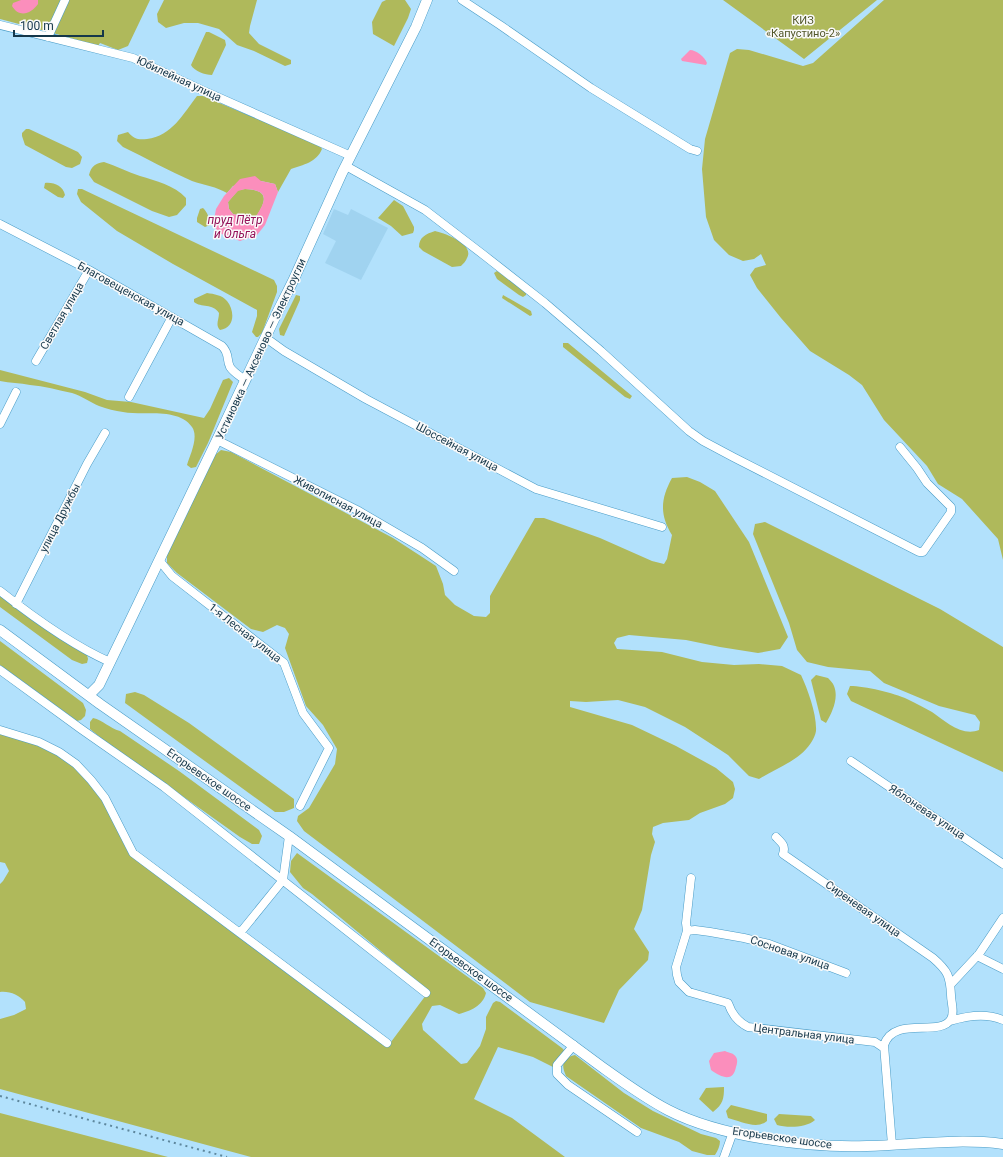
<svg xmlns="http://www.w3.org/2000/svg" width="1003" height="1157" font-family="Roboto,sans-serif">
<rect width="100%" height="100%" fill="#b2e1fc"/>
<path fill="#a0d3f0" d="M334,209L348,215L351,209L388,228L361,280L325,263L336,241L323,234Z"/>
<path fill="#afb95b" d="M0,0H150L128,46L118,50L100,43L98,46L53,33L0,19Z
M164,0H257L250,26L249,33L259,44L291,60V64L285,66L254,51L237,45L219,29L198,23H184L166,28L158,22L157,14Z
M386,0H405L411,9L408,18L394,46L373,34L372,22L382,2Z
M723,0H877L804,59Z
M884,0H1003V560L998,539L962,499L938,484L927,466L884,420L862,385L849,375L810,351L781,318L757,288L750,275L755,268L766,265L761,254L754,259L743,261L729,255L714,240L706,217L702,169L705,139L730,53L737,49L749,50L803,66L813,63Z
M206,32H209L225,40L226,45L212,75C205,75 194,71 191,65Z
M197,96H203L319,145L322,149C317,162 303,165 291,169L278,192L275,184L261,181L233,186L227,193C217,187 204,185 192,181C169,171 146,158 123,147L117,141L118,135L128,132C134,139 138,140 147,139C172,136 183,114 197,96Z
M26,129H29L78,152L82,157L80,164L72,168L66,167L25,145L22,136V133Z
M104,162C116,166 128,172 140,176C156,181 174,185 186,198V205L177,215L169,217L152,211L94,182L89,175C91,166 96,163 104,162Z
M45,183C54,182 63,186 65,195L63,198L58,197L44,188Z
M78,189H82L274,280L277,286V292L262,333L258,337H256L252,332L257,316V310L173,264L117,231L81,202L77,194Z
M245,189C269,190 267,200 256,217L250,218L233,214L229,209L228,202L238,190Z
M394,200L403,206L414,227V230L413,233L402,236L391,226L378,218Z
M203,208C208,213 209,217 210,225L205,227L197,222V218L200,209Z
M435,231C444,233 475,244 467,258C466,261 463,264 461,266L452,267L423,251L419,247C419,237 426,234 435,231Z
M497,271L526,291V295L523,297L519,295L497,279L494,273Z
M207,293C214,294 222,295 227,301C235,311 235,328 220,330C215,325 219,320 219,313C213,303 201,308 194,302V299Z
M296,295L300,296V300L284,336L280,335L279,329Z
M503,295L531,311L532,315L530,316L502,298Z
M563,343H568L632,396L630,399L625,397L563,347Z
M0,370L85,392L107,400L131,402L204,418L210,409L223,380L229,378L233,382L208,443L196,467L191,468L187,465C190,455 199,437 192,427C178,407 144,416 123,412C115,411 107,409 99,406C90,402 82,396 72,393C58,390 44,386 30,385C20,383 10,383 0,381Z
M221,450L231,452L393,538L436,566L443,584L445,595L455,605L474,616L486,617L490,613V596L535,518H544L600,538L652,561L664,564L667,559L672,535C659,514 661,498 672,478L687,477L700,482L715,491L749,542L788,637L780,649L758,653L720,647L686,640L629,635L617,638L614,643L617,649L662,652L702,662L734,665L759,664L782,666L801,675C808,690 817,715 816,731C815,739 807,749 801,754C789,764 772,771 759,779L749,776L728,755L685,727L645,707L618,700L586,702L570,701V707L632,725L676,746L716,768L733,782L735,789L733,798L725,804L700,813L689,820L663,823L653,827L652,834L655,842L651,855L642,910L634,929L649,952L648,960L619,990L604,1023L530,1002L304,831L297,821L298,816L309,808L335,764L337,749L323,725L306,706L285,648L289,634L285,628L277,625L263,632L251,629L177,573L167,563V553L215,455Z
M765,522L940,609L1003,647V772L851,701L847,694L850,686C865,686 894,693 907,699C916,703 924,708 932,712C945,721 962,737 979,730L980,722L975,715L939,706L884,683L870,671L828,667L807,662L797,650L789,623L753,534L755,524Z
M0,595L19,609L87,655L88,659L87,663L82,664L72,660L0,607Z
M0,641L83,703L86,710L85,716L81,720L77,721L0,665Z
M816,675L828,678C830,680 833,683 834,686C839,698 832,713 826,723L821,720L811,680Z
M135,692L144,695L189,723L294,799V808L284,812H275L125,703L126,694Z
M93,718C103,720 109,728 120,731L179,771L259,830L262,836L259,844H252L240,837L101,738L90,729V722Z
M0,732L38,744L61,756L76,767L103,799L132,854L388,1046L429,991L312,894L303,888L290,872L291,861L297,853L483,988L486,993C483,1006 470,1011 459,1014L440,1005L432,1006L422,1024L423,1030L461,1064L467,1063L480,1046L486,1029V1017L493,1003L496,1001L500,1002L562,1048L565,1051L553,1067L533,1057L498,1047L474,1099L512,1118L565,1157H251L0,1089V1019L14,1015L26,1009L25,1002C19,995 10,991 0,992V884L3,881L9,871L5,863L0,862Z
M575,1055L624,1093L653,1111L701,1134L716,1138L720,1141C720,1146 718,1150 715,1155H707L692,1151L679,1142L641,1128L566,1076C561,1065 562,1058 575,1055Z
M724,1087C724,1099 723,1104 713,1112L699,1099L706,1088Z
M731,1105L767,1114V1121C757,1130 740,1121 728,1118L726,1111Z
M0,1113L168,1157H0Z
M779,1114L811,1116L815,1120C806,1128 787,1128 777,1125L774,1119Z"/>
<path fill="#fb8ebc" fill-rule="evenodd" d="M21,0H38V4C31,14 19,18 12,6L13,3Z
M690,50C696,50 705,57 707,63L706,65L682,61L681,59Z
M255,176L261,181L275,184L278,192L265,225L257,235L240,241L219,233L213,225L216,209L224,196L240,179ZM245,189C269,190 267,200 256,216L250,218L233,214L229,209L228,202L238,191Z
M725,1051C729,1053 734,1053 736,1057C738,1060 737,1064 736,1067C733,1083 721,1077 711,1070L709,1061L714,1053Z"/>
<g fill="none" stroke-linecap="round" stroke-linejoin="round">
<defs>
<path id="minor" d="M462,0L500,25L591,88L690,149L697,151
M0,25L133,58L204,91L351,156
M48,37L65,0
M346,166L425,210L485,256L545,303L601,351L689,431L703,441L733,457L919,552H923L951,512V507L927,483L917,468L900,447
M0,224L89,270L222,346C230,354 226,359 230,367C234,373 240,376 245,380
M266,338L284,351L366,399L536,489L662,527
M36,361L89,270
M129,397L172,317
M0,424L16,392
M217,440L357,510L422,548L454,571
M159,560L172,576L284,663L303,713L329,748L300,806
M0,591C33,617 71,645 110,662
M16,604L87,464L105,433
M0,670L81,729L164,787L426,993
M0,730L39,742L59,752L76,764L91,780L105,798L133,853L387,1043
M851,761L1003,864
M776,837C782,843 786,846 783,854L933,958C948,971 950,976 951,995C951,1003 955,1012 951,1019C940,1038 894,1015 884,1045L892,1145
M691,878L686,923L687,931L676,967L677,975L679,982L689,992L728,1003C732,1014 737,1021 748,1027L875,1042L884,1048
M687,931L695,930L710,932L744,938L769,944L846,973
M240,933L283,880L289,836
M977,956L1003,969
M951,984L979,954L1003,918
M950,1021C966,1016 987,1013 1003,1020
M574,1045L557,1065V1074L568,1085L637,1132
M724,1157L733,1132"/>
<path id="major" d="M0,630L100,704L289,836L602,1067C623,1082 645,1098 668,1110C720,1137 808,1148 867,1146C912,1145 958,1138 1003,1144
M89,695L99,685L129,623L217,440L278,311L293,281L342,173L416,27L427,0"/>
</defs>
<use href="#minor" stroke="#489bc6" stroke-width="9"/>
<use href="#major" stroke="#489bc6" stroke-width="11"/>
<use href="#minor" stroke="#fff" stroke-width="8"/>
<use href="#major" stroke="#fff" stroke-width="10"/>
<path stroke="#5e879d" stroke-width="2" stroke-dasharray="2 4" stroke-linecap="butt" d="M0,1096L227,1157"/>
</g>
<g text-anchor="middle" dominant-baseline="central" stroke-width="3" stroke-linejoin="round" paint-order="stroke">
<g font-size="11" fill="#525729" stroke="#fafafa">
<text x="803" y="20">КИЗ<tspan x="803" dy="13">«Капустино-2»</tspan></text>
</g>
<g font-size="11" fill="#15374a" stroke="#fafafa">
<text transform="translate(179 79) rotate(25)">Юбилейная улица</text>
<text transform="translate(131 294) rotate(29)">Благовещенская улица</text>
<text transform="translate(62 316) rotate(-60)">Светлая улица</text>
<text transform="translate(261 349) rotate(-65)">Устиновка — Аксеново — Электроугли</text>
<text transform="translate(457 447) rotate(28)">Шоссейная улица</text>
<text transform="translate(338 502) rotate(28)">Живописная улица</text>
<text transform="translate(60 518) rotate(-63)">улица Дружбы</text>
<text transform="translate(245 633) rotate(38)">1-я Лесная улица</text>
<text transform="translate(209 780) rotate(35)">Егорьевское шоссе</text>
<text transform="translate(927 812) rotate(34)">Яблоневая улица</text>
<text transform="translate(863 909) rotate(35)">Сиреневая улица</text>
<text transform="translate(790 953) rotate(19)">Сосновая улица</text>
<text transform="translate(471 970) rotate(36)">Егорьевское шоссе</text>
<text transform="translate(804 1034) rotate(7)">Центральная улица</text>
<text transform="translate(782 1138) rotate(8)">Егорьевское шоссе</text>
</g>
<g font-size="12" font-style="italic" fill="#941259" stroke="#fafafa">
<text x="235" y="220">пруд Пётр<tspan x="235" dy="14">и Ольга</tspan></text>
</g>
</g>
<path d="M14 30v6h89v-6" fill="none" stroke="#15374a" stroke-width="2"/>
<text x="20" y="30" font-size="12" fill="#15374a" stroke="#fafafa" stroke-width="3" paint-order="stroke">100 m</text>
</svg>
